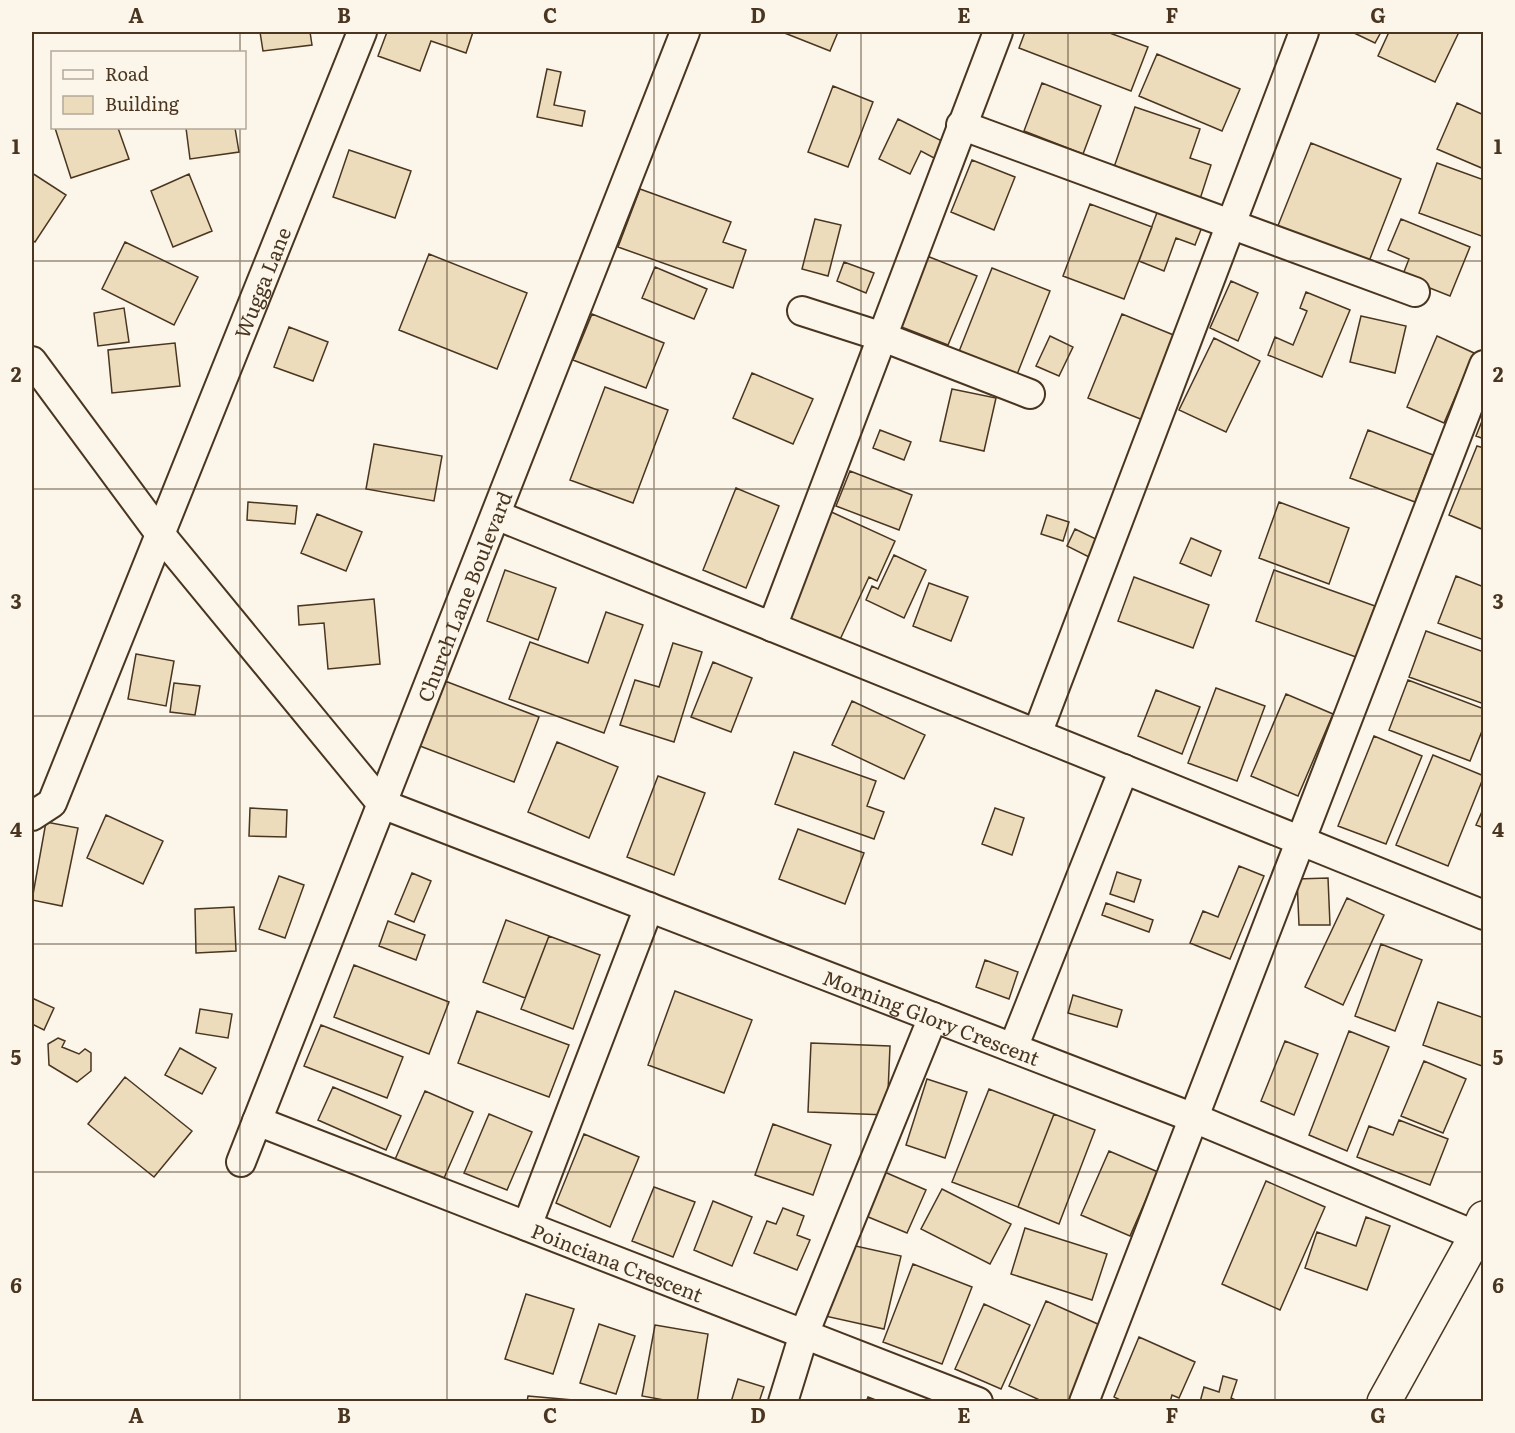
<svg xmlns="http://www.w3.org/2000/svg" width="1515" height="1433" font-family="Literata,serif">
<rect width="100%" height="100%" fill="#fbf6e9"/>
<path fill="#ecdcbc" stroke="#4a3520" stroke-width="1.5" d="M260,32H310L312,45L263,51Z
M387,32H473L466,53L431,41L420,71L378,56Z
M782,32H838L830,51Z
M1025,32H1107L1148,47L1131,91L1019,48Z
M1352,32H1381L1375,43Z
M1389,32H1459L1435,82L1378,56Z
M1157,54L1240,89L1222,131L1139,96Z
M547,69L561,72L554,105L585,111L582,126L537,117Z
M1042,83L1101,106L1083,154L1024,131Z
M833,86L873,102L848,167L808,152Z
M1457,103L1484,115V169L1437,149Z
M1135,107L1200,129L1190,158L1211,165L1200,199L1113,170Z
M898,119L942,141L934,158L921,151L910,174L879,159Z
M55,128H118L129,159L71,178Z
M186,128H235L239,152L190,159Z
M1311,143L1401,179L1368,264L1277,228Z
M349,150L411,171L395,218L333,197Z
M972,160L1015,177L994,230L951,212Z
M1437,163L1484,180V237L1419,213Z
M32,173L66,195L35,242L32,240Z
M189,174L212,231L173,247L151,191Z
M640,189L731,222L723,242L746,250L733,288L618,247Z
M1090,204L1152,227L1124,299L1063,276Z
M1158,210L1202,227L1195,245L1176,238L1164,271L1139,261Z
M815,219L841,225L828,276L802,269Z
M1401,219L1470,247L1450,296L1402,277L1409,259L1388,250Z
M125,242L198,277L174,325L102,289Z
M429,254L527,293L497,369L399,330Z
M927,256L977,276L948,345L899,326Z
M844,262L874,273L866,293L837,281Z
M655,267L707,289L694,319L642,298Z
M992,268L1050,291L1016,377L958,354Z
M1231,281L1258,293L1238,341L1210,328Z
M1306,292L1350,310L1322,377L1268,355L1275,337L1293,345L1307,311L1300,308Z
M124,308L129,342L98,346L94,313Z
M592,314L664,343L646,388L573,360Z
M1122,314L1176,336L1143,420L1088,398Z
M1361,316L1406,326L1395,373L1350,362Z
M289,327L328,342L313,381L274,367Z
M1050,336L1073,347L1059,376L1036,366Z
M1437,336L1474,353L1444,423L1407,407Z
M1214,338L1260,361L1226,432L1179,410Z
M175,343L180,386L112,393L108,350Z
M752,373L813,399L793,444L733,418Z
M605,387L668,410L633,503L570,480Z
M952,389L996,398L984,451L940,441Z
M1484,416V439L1476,436Z
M880,430L911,442L904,460L873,448Z
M1368,430L1433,455L1415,502L1350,478Z
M374,444L442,456L434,501L366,489Z
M1477,446L1484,448V530L1449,515Z
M850,471L912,495L899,530L836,506Z
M736,488L779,506L746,588L703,570Z
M248,502L297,506L295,524L247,520Z
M1279,502L1349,528L1329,584L1259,558Z
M827,510L895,541L877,581L869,577L837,646L778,618Z
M317,514L362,532L346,571L301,553Z
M1047,515L1069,522L1063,541L1041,534Z
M1075,529L1098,540L1089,557L1067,546Z
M1191,538L1221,551L1211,576L1180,563Z
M894,555L926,570L904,618L866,600L872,586L878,589Z
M505,570L556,588L538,640L487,621Z
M1274,570L1375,606L1356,657L1256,621Z
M1456,576L1484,587V640L1438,623Z
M1134,577L1209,605L1193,648L1118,621Z
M929,583L968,597L951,641L913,626Z
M374,599L380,664L328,669L324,623L299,625L298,606Z
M606,612L643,625L604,733L509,699L530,642L588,663Z
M1426,631L1484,652V704L1409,677Z
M673,643L702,652L674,742L620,725L635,680L659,687Z
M136,654L174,661L166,706L128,699Z
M713,662L752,678L731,732L691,717Z
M1408,680L1484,709V726L1470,761L1389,730Z
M445,681L539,717L514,782L420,746Z
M174,683L200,686L195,715L170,712Z
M1216,688L1265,706L1237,781L1188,763Z
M1156,690L1200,707L1182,754L1138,736Z
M1286,694L1333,714L1298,796L1251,776Z
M852,701L925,735L904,779L832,745Z
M1374,736L1422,756L1386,844L1338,826Z
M557,742L618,767L589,838L528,812Z
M794,752L876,781L867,806L884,812L874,839L775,804Z
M1433,755L1484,776L1448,866L1396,845Z
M658,776L705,793L674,875L627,857Z
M1484,807V828L1476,825Z
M250,808L287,810L286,837L249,836Z
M995,808L1024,818L1012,855L982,844Z
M106,815L163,841L143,884L87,858Z
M46,822L78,828L62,906L32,900Z
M798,829L864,853L845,904L779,879Z
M1239,866L1264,876L1230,959L1190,943L1203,911L1218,917Z
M1117,872L1141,880L1134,902L1110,894Z
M412,873L431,881L414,922L395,914Z
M279,876L304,885L285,938L259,929Z
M1328,878L1330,925H1299L1297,879Z
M1347,898L1384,915L1343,1005L1305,987Z
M1106,903L1153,920L1149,932L1102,915Z
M234,907L236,951L196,953L195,909Z
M506,920L549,936L525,998L483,982Z
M388,921L425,935L416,960L379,946Z
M549,936L600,955L573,1029L521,1009Z
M1381,944L1422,960L1395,1031L1355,1016Z
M985,960L1018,972L1009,999L976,987Z
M354,965L449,1002L429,1054L334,1017Z
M675,991L752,1020L724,1093L648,1065Z
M1073,995L1122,1010L1117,1027L1068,1013Z
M32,998L54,1008L44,1030L32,1024Z
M1438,1002L1484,1018L1482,1066L1423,1045Z
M200,1009L232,1014L228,1038L196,1033Z
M477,1011L569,1045L549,1097L458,1063Z
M321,1025L403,1057L387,1098L304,1066Z
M1349,1031L1389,1047L1347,1151L1309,1135Z
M58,1038L65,1041L62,1047L79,1054L85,1049L91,1053V1071L77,1082L49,1065L48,1044Z
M1285,1041L1318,1054L1294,1115L1261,1101Z
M811,1043L890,1046L887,1115L808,1112Z
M180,1048L216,1068L202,1094L165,1075Z
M1424,1061L1466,1079L1443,1133L1401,1116Z
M125,1077L192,1131L154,1177L88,1124Z
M927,1079L967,1092L945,1158L906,1145Z
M333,1087L401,1116L386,1150L318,1120Z
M989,1089L1054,1114L1018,1207L952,1182Z
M425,1091L473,1112L441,1185L393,1164Z
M489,1114L532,1132L507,1190L464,1173Z
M1054,1114L1095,1130L1059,1224L1018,1207Z
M1399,1120L1448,1139L1430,1185L1357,1157L1369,1126L1393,1135Z
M773,1124L831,1145L813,1195L755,1175Z
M584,1134L639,1157L610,1227L556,1203Z
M1109,1151L1158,1172L1130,1236L1081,1215Z
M880,1170L926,1190L907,1233L861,1214Z
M1266,1181L1325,1207L1280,1310L1222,1284Z
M654,1187L695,1202L673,1257L632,1241Z
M942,1189L1011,1224L990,1264L921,1229Z
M713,1201L752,1217L732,1266L694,1250Z
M783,1208L804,1216L797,1235L810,1240L797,1270L754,1253L767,1221L776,1224Z
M1366,1217L1390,1226L1367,1290L1305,1268L1317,1232L1356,1246Z
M1025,1228L1107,1254L1092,1300L1011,1274Z
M842,1243L901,1256L884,1329L825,1316Z
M913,1264L972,1287L942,1364L883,1342Z
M526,1294L574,1309L553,1374L505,1359Z
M1046,1301L1109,1329L1077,1402H1044L1009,1386Z
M984,1304L1030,1325L1001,1389L955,1369Z
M599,1324L635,1336L616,1394L580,1383Z
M655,1325L708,1334L697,1402H675L642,1396Z
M1139,1337L1195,1362L1179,1398L1172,1395L1170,1402H1124L1114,1397Z
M1223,1376L1237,1380L1231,1398L1240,1402H1200L1204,1387L1219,1392Z
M738,1379L764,1387L759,1402H731Z
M528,1396L584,1401V1402H527Z
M868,1397L881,1402H866Z"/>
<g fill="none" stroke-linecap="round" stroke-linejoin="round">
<defs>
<g id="minor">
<path d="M961,125L1415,292"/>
<path d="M802,311L883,337L1030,394"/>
<path id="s1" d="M32,361L160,534L382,804L1194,1118L1484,1239"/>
<path d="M496,515L1484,915"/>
<path d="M772,627L998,32"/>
<path d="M1037,734L1304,32"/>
<path id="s2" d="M32,816L52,803L362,32"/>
<path d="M1013,1048L1124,769"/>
<path id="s3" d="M257,1121L978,1402"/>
<path id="s4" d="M241,1162L685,32"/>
<path d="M527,1226L649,907"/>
<path d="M783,1402L804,1334L933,1017"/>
<path d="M1084,1402L1484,365"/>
</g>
<path id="tertiary" d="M1384,1402L1476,1236L1484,1218"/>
</defs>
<use href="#minor" stroke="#4a3520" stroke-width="32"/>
<use href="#tertiary" stroke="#4a3520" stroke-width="36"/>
<use href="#minor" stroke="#fbf6e9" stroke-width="28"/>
<use href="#tertiary" stroke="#fbf6e9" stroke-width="33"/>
</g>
<path fill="none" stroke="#4a3520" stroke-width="1.5" stroke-opacity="0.55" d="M240,32V52M447,32V1402M654,32V1402M861,32V1402M1068,32V1402M1275,32V1402M240,128V1402M32,261H1484M32,489H1484M32,716H1484M32,944H1484M32,1172H1484"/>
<g text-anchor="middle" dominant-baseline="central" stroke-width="4.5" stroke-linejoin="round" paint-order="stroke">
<g font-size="20" fill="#4a3520" stroke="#fbf6e9">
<text stroke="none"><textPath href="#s2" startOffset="585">Wugga Lane</textPath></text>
<text stroke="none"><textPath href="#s4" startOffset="608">Church Lane Boulevard</textPath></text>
<text stroke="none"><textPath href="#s1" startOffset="1154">Morning Glory Crescent</textPath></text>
<text stroke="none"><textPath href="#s3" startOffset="387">Poinciana Crescent</textPath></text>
</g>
</g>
<rect width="1515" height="1433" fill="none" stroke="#fbf6e9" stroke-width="66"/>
<rect x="51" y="51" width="195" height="78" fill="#fbf6e9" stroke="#b4a999" stroke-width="1.5"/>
<rect x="63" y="70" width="30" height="9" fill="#fbf6e9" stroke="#b4a999" stroke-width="1.5"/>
<text x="105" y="81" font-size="18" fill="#4a3520">Road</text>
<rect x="63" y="96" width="30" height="18" fill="#ecdcbc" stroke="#b4a999" stroke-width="1.5"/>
<text x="105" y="111" font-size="18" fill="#4a3520">Building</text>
<rect x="33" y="33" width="1449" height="1367" fill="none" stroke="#4a3520" stroke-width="2"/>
<g font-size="20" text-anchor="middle" font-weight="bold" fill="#4a3520">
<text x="136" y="23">A</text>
<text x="344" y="23">B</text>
<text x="550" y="23">C</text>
<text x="758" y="23">D</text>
<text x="964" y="23">E</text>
<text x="1172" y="23">F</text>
<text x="1378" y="23">G</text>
<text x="16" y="154">1</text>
<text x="1498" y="154">1</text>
<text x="16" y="382">2</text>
<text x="1498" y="382">2</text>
<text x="16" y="609">3</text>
<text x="1498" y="609">3</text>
<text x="16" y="837">4</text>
<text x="1498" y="837">4</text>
<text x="16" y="1065">5</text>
<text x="1498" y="1065">5</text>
<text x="16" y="1293">6</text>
<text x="1498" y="1293">6</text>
<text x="136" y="1423">A</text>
<text x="344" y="1423">B</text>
<text x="550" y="1423">C</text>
<text x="758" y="1423">D</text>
<text x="964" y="1423">E</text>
<text x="1172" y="1423">F</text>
<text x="1378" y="1423">G</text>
</g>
</svg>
